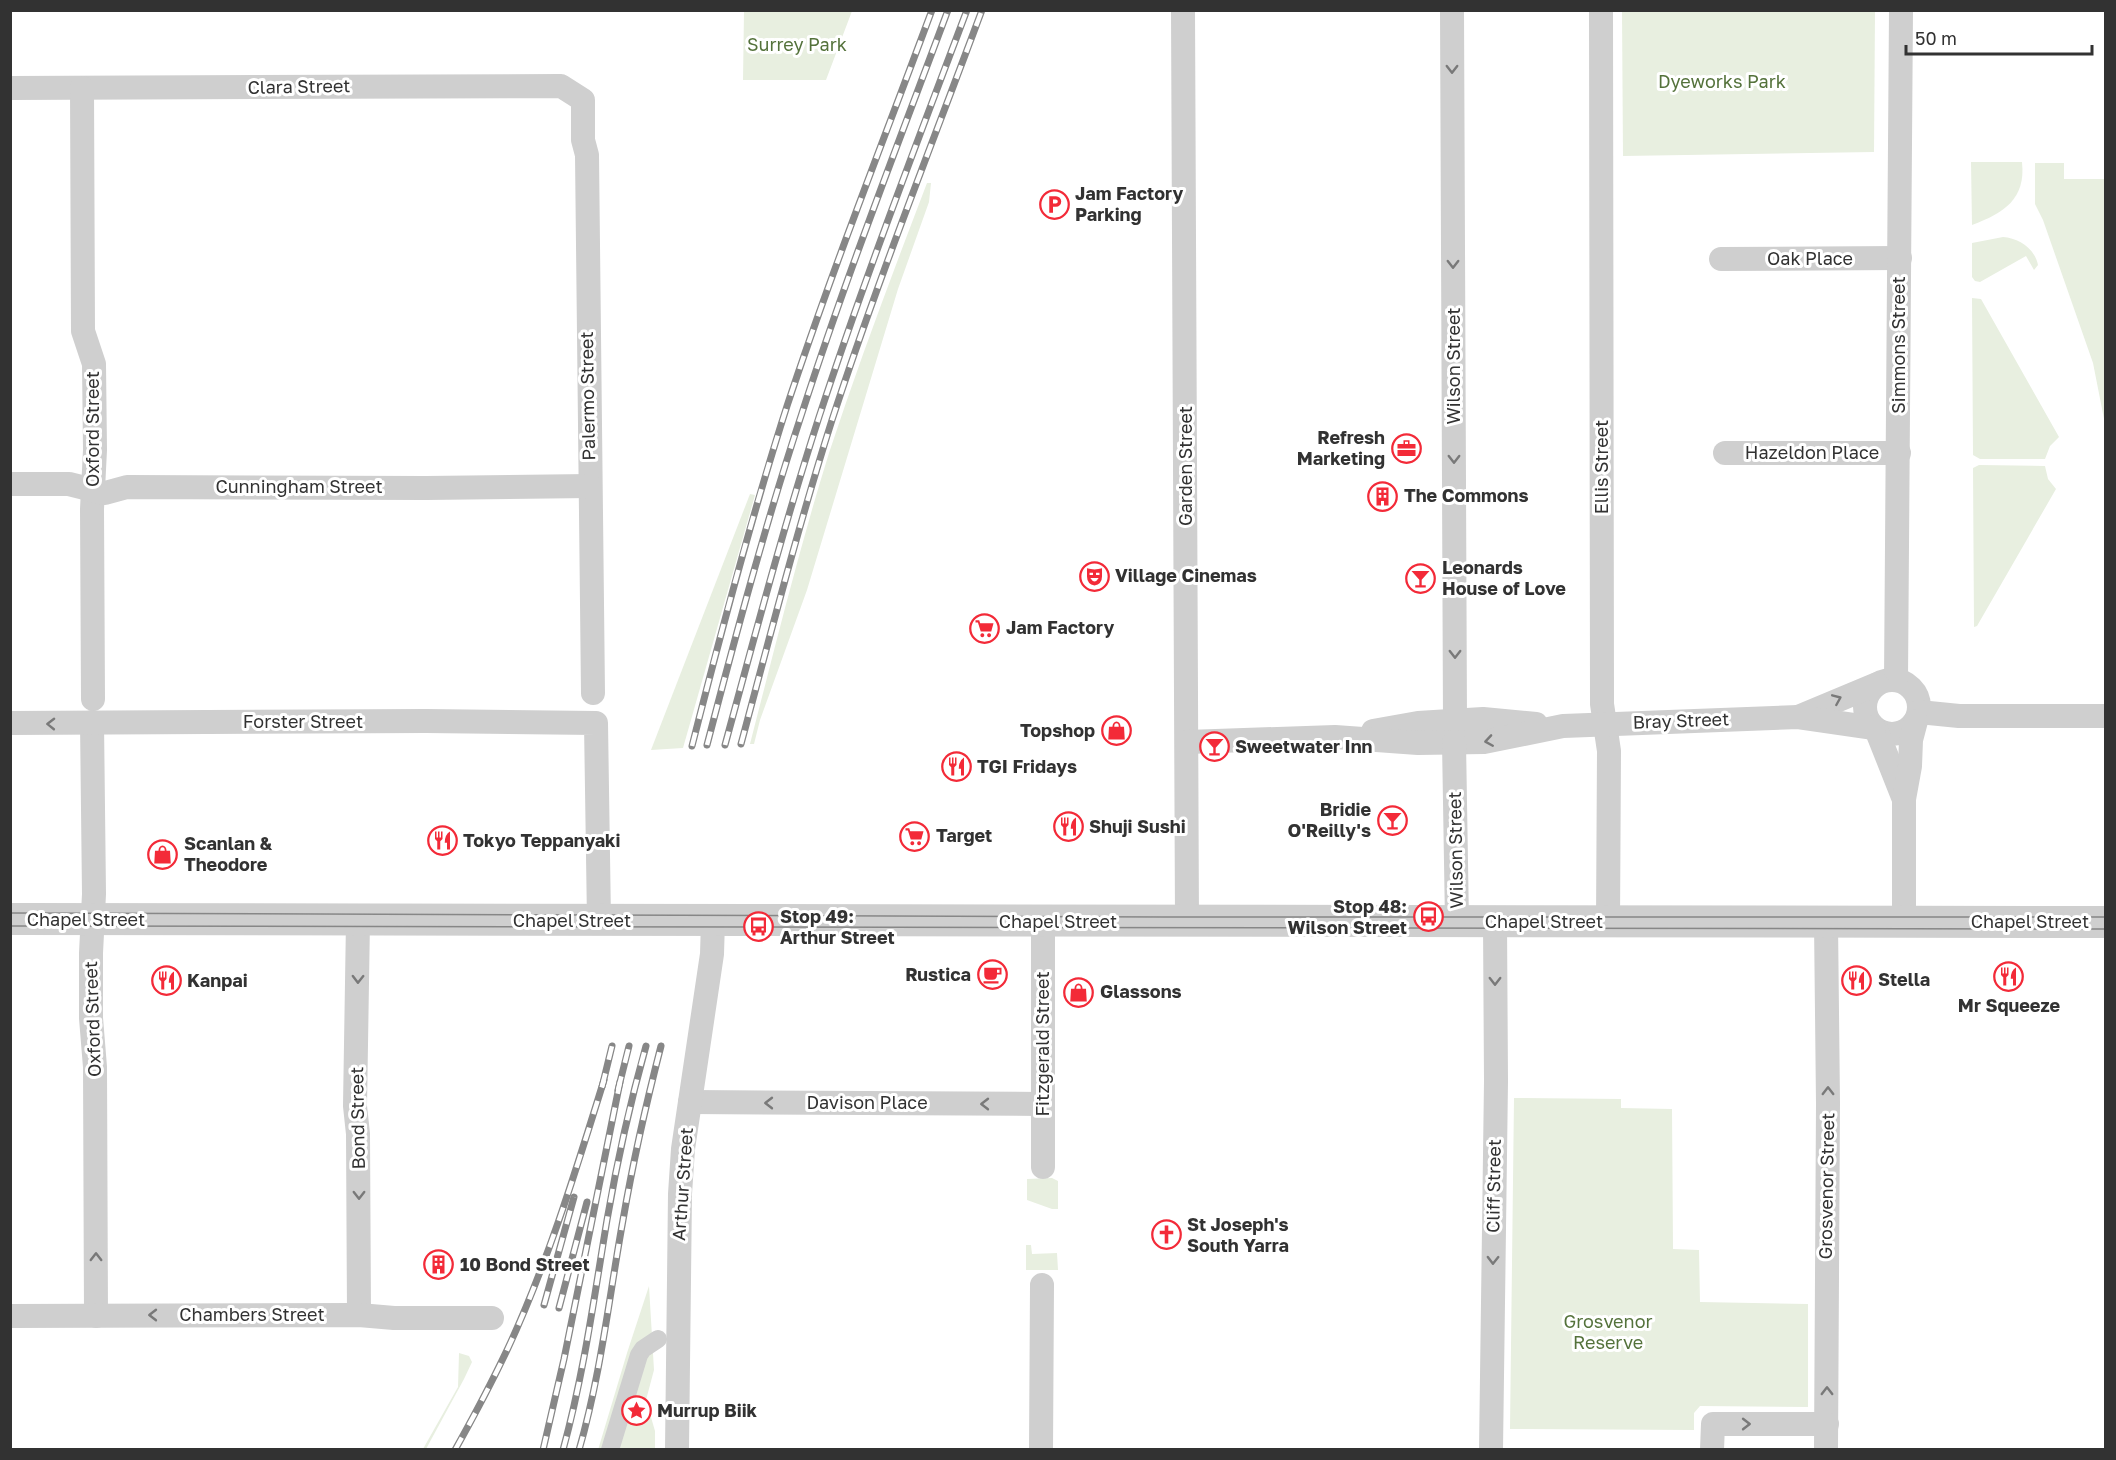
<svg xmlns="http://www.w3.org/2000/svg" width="2116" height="1460" font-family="'Golos Text',sans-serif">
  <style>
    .green { fill: #e8efe0 }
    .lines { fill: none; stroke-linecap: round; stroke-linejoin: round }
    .pedestrian { stroke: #cfcfcf; stroke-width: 18 }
    .minor { stroke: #cfcfcf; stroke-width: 24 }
    .tertiary { stroke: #cfcfcf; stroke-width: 32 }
    .tram { stroke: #878787; stroke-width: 1.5 }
    .rail-casing { stroke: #878787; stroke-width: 7 }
    .rail { stroke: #fff; stroke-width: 4.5; stroke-dasharray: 14; stroke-linecap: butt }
    .oneway { stroke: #797979 }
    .labels { text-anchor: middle; stroke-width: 6; stroke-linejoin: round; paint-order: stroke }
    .park-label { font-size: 18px; fill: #54723b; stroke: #fff }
    .street-label { font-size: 18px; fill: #323232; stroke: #fff }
    .poi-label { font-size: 18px; font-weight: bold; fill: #323232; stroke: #fff; text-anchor: start }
  </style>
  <rect width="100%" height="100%" fill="#fff"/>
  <g class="green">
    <polygon points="744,11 744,10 852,11 826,80 743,80"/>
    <polygon points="1622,11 1875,11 1874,152 1623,156"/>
    <path d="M 1971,162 L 2022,162 C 2026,199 2004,213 1972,225 Z"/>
    <polygon points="2035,163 2064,163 2064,179 2105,179 2105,424 2093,363 2043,220 2035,204"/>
    <path d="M 927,183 L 931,183 L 929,202 L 898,289 L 807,590 L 760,720 L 754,744 L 750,744 C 775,647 799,549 829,453 C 859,362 893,272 927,183 Z"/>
    <path d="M 2003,237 C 2019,238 2035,249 2038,265 L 2034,270 L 2026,256 L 1980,282 L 1975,281 L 1972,277 L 1972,243 Z"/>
    <polygon points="1972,298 1981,299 2059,437 2050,446 2045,459 1980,459 1973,455"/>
    <polygon points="1979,465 2045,466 2048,479 2056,489 1977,626 1974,627 1973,468"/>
    <polygon points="750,494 755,495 683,748 651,750"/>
    <polygon points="1514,1098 1621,1099 1621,1108 1672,1109 1673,1249 1699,1250 1700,1302 1808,1304 1808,1407 1700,1406 1694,1413 1694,1430 1510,1429"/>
    <polygon points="1052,1178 1058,1181 1058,1209 1052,1209 1027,1200 1027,1179"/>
    <polygon points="1026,1245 1031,1245 1032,1254 1057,1253 1058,1270 1026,1270"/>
    <polygon points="649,1286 654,1370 646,1400 655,1431 655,1449 598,1450 627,1353"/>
    <polygon points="459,1353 469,1356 472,1362 464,1379 426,1449 423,1449 458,1387"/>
  </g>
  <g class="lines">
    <polyline class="pedestrian" points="610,1450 639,1355 643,1349 658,1339"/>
    <g class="minor">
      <polyline points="1183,10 1187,922"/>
      <polyline points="1452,10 1455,721"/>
      <polyline points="1601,10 1602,704 1609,751 1608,922"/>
      <polyline points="10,88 561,86 583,100 583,140 587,155 593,693"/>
      <polyline points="82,88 83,331 94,364 95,450 92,509 93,699"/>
      <polyline points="1721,259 1900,258"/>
      <polyline points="1725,453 1899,453"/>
      <polyline points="10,484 69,484 105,493 127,487 426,488 590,486"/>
      <circle cx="1892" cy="707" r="27"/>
      <polyline points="1896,680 1901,10"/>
      <polyline points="1919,712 1959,716 2106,716"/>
      <polyline points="1798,717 1877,684"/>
      <polyline points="92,722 94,894 91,953 91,1018 95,1067 96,1316"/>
      <polyline points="10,723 426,721 596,723 599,921"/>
      <polyline points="1876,729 1903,797"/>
      <polyline points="1373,731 1418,723 1483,719 1536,724"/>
      <polyline points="1187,742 1335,737 1418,743 1484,742 1563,726 1798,717 1874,728"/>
      <polyline points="1454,742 1457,922"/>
      <polyline points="358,921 355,1106 358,1134 359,1315"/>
      <polyline points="1826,922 1828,1103 1826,1450"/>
      <polyline points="1904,922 1904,799 1910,766 1911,740 1916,721"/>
      <polyline points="690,1102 1043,1104"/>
      <polyline points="1043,1167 1043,921"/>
      <polyline points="10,1316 359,1315 394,1318 492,1318"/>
      <polyline points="677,1450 680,1194 683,1149 712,954 713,921"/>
      <polyline points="1041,1450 1042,1285"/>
      <polyline points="1491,1450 1496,1081 1495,922"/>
      <polyline points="1712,1450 1713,1424 1827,1424"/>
    </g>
    <polyline class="tertiary" points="10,919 2106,922"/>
    <g class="tram">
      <polyline points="10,913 1164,917 2106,917"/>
      <polyline points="10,926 2106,929"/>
    </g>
    <defs>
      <g id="rail">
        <path d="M 741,744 C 770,636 798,527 832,420 C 877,282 931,147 982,10"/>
        <path d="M 707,745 C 736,634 766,522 802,413 C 846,277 898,144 948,10"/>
        <path d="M 725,745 C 755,635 784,525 819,417 C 864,280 916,145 967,10"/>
        <path d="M 692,746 C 721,632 751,518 787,406 C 831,273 883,142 932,10"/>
        <polyline points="602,1087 612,1046"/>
        <polyline points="618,1090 629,1046"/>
        <polyline points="544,1305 574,1197"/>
        <polyline points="559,1308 587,1202"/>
        <path d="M 455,1450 C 474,1416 492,1382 508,1348 C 548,1262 576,1170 604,1080"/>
        <polyline points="543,1450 564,1359 620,1082"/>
        <path d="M 563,1450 C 584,1373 594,1298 607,1220 C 617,1162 630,1103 646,1046"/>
        <path d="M 579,1450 C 601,1374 609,1297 623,1220 C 633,1162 646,1104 661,1046"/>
      </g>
    </defs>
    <use href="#rail" class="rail-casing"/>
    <use href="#rail" class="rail"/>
  </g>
  <defs><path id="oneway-chevron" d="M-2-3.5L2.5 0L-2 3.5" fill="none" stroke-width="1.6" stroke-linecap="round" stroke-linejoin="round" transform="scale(1.5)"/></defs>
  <g class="oneway">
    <use href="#oneway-chevron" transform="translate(1452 69) rotate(90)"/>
    <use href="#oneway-chevron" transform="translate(1453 264) rotate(90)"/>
    <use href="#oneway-chevron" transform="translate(1454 459) rotate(90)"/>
    <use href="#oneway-chevron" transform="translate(1455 654) rotate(90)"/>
    <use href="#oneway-chevron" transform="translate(1837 699) rotate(-23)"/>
    <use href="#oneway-chevron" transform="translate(51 724) rotate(-179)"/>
    <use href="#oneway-chevron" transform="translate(1489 741) rotate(171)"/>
    <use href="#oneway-chevron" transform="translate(358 979) rotate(91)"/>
    <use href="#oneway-chevron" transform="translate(1495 981) rotate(90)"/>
    <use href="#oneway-chevron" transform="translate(1828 1091) rotate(-90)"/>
    <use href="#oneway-chevron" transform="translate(769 1103) rotate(-180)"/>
    <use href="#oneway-chevron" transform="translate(985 1104) rotate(-180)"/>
    <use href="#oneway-chevron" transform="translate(359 1195) rotate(90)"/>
    <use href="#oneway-chevron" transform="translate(96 1257) rotate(-90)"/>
    <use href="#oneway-chevron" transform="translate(1493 1260) rotate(91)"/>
    <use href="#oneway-chevron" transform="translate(153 1315) rotate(180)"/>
    <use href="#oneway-chevron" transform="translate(1827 1391) rotate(-90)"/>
    <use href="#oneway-chevron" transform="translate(1746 1424)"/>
  </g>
  <defs>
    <symbol id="parking-ring" viewBox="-11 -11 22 22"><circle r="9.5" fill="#fff" stroke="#f32a38" stroke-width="1.5"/><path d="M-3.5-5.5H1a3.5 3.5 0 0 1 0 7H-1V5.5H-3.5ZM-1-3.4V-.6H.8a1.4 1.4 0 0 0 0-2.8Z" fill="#f32a38"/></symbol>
    <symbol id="office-ring" viewBox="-11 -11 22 22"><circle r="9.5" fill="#fff" stroke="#f32a38" stroke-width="1.5"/><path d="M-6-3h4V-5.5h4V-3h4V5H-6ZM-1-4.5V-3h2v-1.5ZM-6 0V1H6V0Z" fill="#f32a38"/></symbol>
    <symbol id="building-ring" viewBox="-11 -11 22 22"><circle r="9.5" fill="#fff" stroke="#f32a38" stroke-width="1.5"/><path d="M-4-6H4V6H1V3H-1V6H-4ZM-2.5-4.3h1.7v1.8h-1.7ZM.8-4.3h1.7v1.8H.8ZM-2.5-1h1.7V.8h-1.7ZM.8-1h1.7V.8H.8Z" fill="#f32a38"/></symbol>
    <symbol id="theatre-ring" viewBox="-11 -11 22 22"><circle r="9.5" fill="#fff" stroke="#f32a38" stroke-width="1.5"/><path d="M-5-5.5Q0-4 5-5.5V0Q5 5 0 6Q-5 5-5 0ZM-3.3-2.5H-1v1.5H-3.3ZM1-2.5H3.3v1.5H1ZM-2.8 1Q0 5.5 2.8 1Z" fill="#f32a38"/></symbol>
    <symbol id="bar-ring" viewBox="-11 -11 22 22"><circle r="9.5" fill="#fff" stroke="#f32a38" stroke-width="1.5"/><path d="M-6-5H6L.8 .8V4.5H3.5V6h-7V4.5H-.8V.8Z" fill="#f32a38"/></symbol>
    <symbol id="supermarket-ring" viewBox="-11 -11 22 22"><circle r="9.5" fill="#fff" stroke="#f32a38" stroke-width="1.5"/><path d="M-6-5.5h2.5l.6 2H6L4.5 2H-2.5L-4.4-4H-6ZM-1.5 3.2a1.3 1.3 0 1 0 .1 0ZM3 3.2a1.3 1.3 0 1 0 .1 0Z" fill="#f32a38"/></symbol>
    <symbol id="shop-ring" viewBox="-11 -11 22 22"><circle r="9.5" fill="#fff" stroke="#f32a38" stroke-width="1.5"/><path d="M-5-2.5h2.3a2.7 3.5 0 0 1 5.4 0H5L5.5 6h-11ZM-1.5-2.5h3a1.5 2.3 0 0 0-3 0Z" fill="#f32a38"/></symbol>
    <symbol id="restaurant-ring" viewBox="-11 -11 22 22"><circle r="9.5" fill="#fff" stroke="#f32a38" stroke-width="1.5"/><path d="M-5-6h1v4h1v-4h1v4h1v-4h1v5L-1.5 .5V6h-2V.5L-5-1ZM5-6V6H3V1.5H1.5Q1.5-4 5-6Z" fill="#f32a38"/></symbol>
    <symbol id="bus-ring" viewBox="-11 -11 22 22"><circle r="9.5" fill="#fff" stroke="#f32a38" stroke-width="1.5"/><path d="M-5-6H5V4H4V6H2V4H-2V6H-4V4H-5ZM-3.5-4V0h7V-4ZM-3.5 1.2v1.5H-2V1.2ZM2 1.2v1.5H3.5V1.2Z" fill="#f32a38"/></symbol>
    <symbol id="cafe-ring" viewBox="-11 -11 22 22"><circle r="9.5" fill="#fff" stroke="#f32a38" stroke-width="1.5"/><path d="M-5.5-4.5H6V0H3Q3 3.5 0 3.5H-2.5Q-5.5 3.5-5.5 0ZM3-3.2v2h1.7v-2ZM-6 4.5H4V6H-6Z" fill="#f32a38"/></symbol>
    <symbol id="church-ring" viewBox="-11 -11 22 22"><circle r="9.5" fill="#fff" stroke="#f32a38" stroke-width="1.5"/><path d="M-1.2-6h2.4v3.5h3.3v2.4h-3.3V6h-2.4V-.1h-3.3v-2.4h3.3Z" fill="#f32a38"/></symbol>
    <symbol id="sight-ring" viewBox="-11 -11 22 22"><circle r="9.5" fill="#fff" stroke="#f32a38" stroke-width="1.5"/><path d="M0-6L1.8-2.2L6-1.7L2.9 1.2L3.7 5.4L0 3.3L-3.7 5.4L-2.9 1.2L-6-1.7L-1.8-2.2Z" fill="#f32a38"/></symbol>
  </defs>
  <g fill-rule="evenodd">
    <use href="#parking-ring" x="1038" y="188" width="33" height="33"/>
    <use href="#office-ring" x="1390" y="432" width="33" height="33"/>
    <use href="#building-ring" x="1366" y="480" width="33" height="33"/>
    <use href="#theatre-ring" x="1078" y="560" width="33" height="33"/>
    <use href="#bar-ring" x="1404" y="562" width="33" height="33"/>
    <use href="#supermarket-ring" x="968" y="612" width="33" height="33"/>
    <use href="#shop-ring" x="1100" y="714" width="33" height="33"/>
    <use href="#bar-ring" x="1198" y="730" width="33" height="33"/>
    <use href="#restaurant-ring" x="940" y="750" width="33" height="33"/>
    <use href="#bar-ring" x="1376" y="804" width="33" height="33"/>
    <use href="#restaurant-ring" x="1052" y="810" width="33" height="33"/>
    <use href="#supermarket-ring" x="898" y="820" width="33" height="33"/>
    <use href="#restaurant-ring" x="426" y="824" width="33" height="33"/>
    <use href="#shop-ring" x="146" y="838" width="33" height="33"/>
    <use href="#bus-ring" x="1412" y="900" width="33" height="33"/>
    <use href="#bus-ring" x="742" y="910" width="33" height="33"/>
    <use href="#cafe-ring" x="976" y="958" width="33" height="33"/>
    <use href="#restaurant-ring" x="1992" y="960" width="33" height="33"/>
    <use href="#restaurant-ring" x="1840" y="964" width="33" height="33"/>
    <use href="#restaurant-ring" x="150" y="964" width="33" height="33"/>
    <use href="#shop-ring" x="1062" y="976" width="33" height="33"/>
    <use href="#church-ring" x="1150" y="1218" width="33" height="33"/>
    <use href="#building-ring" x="422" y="1248" width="33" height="33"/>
    <use href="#sight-ring" x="620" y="1394" width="33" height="33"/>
  </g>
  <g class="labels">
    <g class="park-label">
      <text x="797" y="51">Surrey Park</text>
      <text x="1722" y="88">Dyeworks Park</text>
      <text x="1608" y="1328">Grosvenor<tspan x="1608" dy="21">Reserve</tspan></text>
    </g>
    <g class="street-label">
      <text transform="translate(299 87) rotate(-1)" y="6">Clara Street</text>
      <text x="1810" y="265">Oak Place</text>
      <text transform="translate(1899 345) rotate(-90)" y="6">Simmons Street</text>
      <text transform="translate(1454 366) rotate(-90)" y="6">Wilson Street</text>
      <text transform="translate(588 396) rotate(-91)" y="6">Palermo Street</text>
      <text transform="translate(93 429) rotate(-90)" y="6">Oxford Street</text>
      <text x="1812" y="459">Hazeldon Place</text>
      <text transform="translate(1186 466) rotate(-90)" y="6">Garden Street</text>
      <text transform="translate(1602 467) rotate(-90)" y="6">Ellis Street</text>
      <text x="299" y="493">Cunningham Street</text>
      <text transform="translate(1681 721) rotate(-2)" y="6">Bray Street</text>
      <text x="303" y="728">Forster Street</text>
      <text transform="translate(1456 850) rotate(-91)" y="6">Wilson Street</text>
      <text x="86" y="926">Chapel Street</text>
      <text x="572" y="927">Chapel Street</text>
      <text x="1058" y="928">Chapel Street</text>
      <text x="1544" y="928">Chapel Street</text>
      <text x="2030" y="928">Chapel Street</text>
      <text transform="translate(93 1019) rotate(-92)" y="6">Oxford Street</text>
      <text transform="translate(1043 1044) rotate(-90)" y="6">Fitzgerald Street</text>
      <text x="867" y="1109">Davison Place</text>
      <text transform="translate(358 1118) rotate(-91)" y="6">Bond Street</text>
      <text transform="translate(683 1184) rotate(-86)" y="6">Arthur Street</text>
      <text transform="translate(1494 1186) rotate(-89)" y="6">Cliff Street</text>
      <text transform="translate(1827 1186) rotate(-89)" y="6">Grosvenor Street</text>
      <text x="252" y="1321">Chambers Street</text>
    </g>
    <g class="poi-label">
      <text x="1075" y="200">Jam Factory<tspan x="1075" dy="21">Parking</tspan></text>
      <text x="1385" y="444" text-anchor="end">Refresh<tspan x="1385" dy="21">Marketing</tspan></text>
      <text x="1404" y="502">The Commons</text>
      <text x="1442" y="574">Leonards<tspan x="1442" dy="21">House of Love</tspan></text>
      <text x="1115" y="582">Village Cinemas</text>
      <text x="1006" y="634">Jam Factory</text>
      <text x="1095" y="737" text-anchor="end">Topshop</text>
      <text x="1235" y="753">Sweetwater Inn</text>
      <text x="977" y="773">TGI Fridays</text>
      <text x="1371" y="816" text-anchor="end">Bridie<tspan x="1371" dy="21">O'Reilly's</tspan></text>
      <text x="1089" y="833">Shuji Sushi</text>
      <text x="936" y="842">Target</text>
      <text x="463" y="847">Tokyo Teppanyaki</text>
      <text x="184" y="850">Scanlan &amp;<tspan x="184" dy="21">Theodore</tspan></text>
      <text x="1407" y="913" text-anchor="end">Stop 48:<tspan x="1407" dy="21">Wilson Street</tspan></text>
      <text x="780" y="923">Stop 49:<tspan x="780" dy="21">Arthur Street</tspan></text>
      <text x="971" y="981" text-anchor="end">Rustica</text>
      <text x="1878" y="986">Stella</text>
      <text x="187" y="987">Kanpai</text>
      <text x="1100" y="998">Glassons</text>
      <text x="2009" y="1012" text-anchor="middle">Mr Squeeze</text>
      <text x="1187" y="1231">St Joseph's<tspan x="1187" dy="21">South Yarra</tspan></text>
      <text x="460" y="1271">10 Bond Street</text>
      <text x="657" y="1417">Murrup Biik</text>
    </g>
  </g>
  <rect width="2116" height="1460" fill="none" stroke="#323232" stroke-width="24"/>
  <path d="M1906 45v9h186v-9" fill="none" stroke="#323232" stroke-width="3"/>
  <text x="1915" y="45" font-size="18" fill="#323232" stroke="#ffffff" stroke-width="4.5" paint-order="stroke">50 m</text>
</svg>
